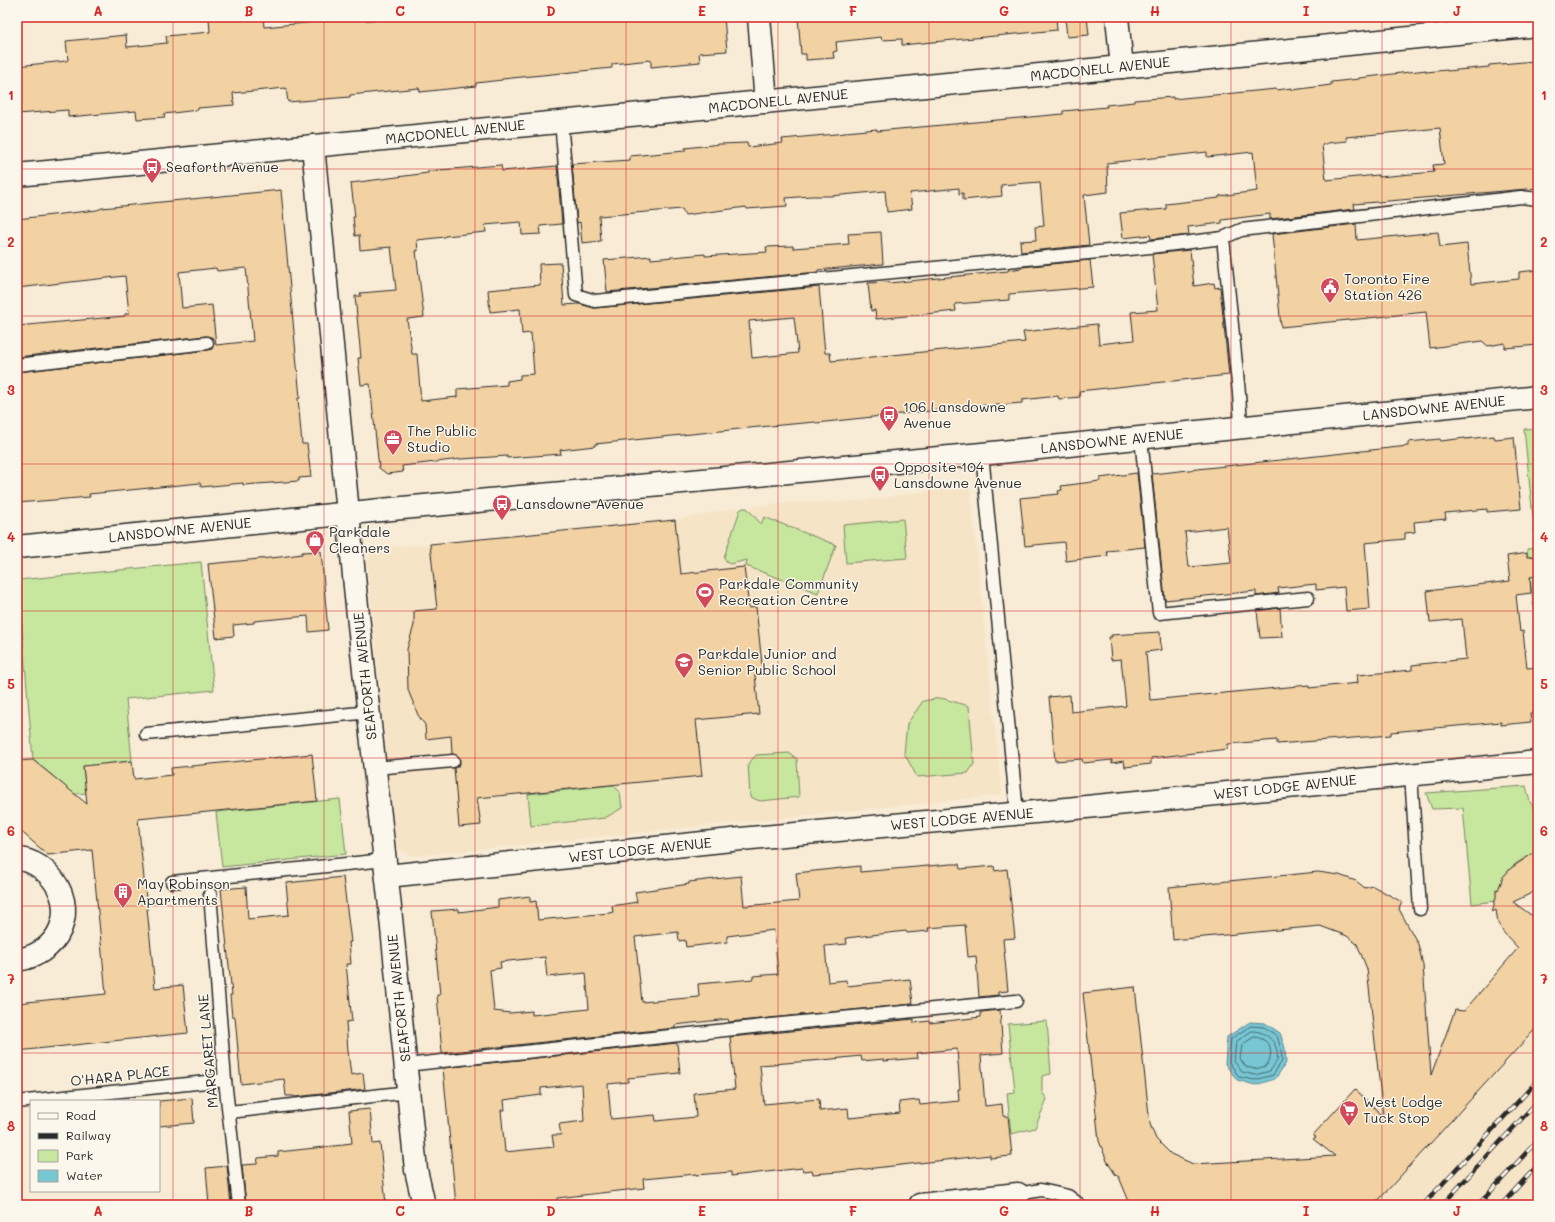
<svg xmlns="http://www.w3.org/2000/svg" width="1555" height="1222" font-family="Mali,sans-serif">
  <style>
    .built { fill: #f6e4c7 }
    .green { fill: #c7e69e; stroke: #798864 }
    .water { fill: #77c6d4; stroke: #598890 }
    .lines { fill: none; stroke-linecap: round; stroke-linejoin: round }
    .shore { stroke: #49696f; stroke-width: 1 }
    .building { fill: #f2d1a3; stroke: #2b2b2b; fill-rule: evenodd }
    .lane-casing { stroke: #2b2b2b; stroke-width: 15 }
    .street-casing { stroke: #2b2b2b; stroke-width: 25 }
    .secondary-casing { stroke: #2b2b2b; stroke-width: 25 }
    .lane { stroke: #fbf7ec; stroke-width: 12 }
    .street { stroke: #fbf7ec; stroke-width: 22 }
    .secondary { stroke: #fbf7ec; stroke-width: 22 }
    .rail-casing { stroke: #2b2b2b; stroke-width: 4.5 }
    .rail { stroke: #fbf7ec; stroke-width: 3; stroke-dasharray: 9; stroke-linecap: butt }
    .grid { fill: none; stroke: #d62828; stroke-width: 1; stroke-opacity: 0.55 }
    .labels { text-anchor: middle; stroke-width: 3; stroke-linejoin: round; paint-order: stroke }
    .street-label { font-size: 14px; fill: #2b2b2b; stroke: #fbf7ec }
    .poi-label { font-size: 14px; fill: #2b2b2b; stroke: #fbf7ec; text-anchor: start }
    .neatline { fill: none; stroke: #d62828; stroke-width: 1.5 }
    .grid-label { font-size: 13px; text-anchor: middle; font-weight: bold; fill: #d62828 }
  </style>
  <rect width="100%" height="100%" fill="#f8ecd6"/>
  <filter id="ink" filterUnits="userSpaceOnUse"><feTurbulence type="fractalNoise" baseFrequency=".025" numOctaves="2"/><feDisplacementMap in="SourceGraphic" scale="8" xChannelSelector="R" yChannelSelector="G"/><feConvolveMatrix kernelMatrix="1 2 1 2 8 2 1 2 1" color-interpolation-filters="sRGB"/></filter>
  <g filter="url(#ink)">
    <g class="built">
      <polygon points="970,487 1002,795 415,856 408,855 398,849 396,843 367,563 370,554 373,550 377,548 430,544 675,520 731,509 794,502 863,501 920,492"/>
      <polygon points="1538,1026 1538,1205 1374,1205 1506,1063"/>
    </g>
    <g class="green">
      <polygon points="1538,428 1538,637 1537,636 1527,553 1527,549 1536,548 1524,429"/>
      <polygon points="743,508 747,508 761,524 764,517 836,545 818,593 746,566 747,560 730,564 726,562 724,557 740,510"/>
      <polygon points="903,519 907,558 846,563 843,525"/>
      <polygon points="201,562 214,690 126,699 132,761 83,767 86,793 56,796 54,777 33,760 18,580"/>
      <polygon points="941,698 969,706 974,764 968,773 917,777 904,753 907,724 923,701"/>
      <polygon points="789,753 797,759 799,797 760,801 750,797 748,764 756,755"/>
      <polygon points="613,785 620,792 622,808 605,818 531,826 528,794"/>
      <path d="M 1526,786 L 1530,802 L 1538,815 L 1538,854 C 1525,856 1511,865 1504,877 C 1500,883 1498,894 1496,901 L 1472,904 L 1463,808 L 1432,809 L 1426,793 Z"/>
      <polygon points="340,799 346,854 222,867 216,812"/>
      <polygon points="1047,1021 1051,1074 1042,1076 1042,1092 1047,1099 1035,1128 1011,1134 1007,1093 1015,1092 1008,1024"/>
    </g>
    <polygon class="water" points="1250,1022 1265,1023 1280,1033 1285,1048 1286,1063 1275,1079 1255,1085 1237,1080 1225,1064 1227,1037"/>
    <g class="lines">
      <g class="shore">
        <polygon points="1251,1026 1264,1027 1277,1036 1281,1049 1282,1061 1273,1075 1255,1080 1239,1077 1229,1062 1231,1039"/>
        <path d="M 1252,1031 C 1267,1031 1280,1044 1277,1060 C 1276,1063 1272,1068 1270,1071 L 1255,1075 L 1242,1072 L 1234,1061 L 1236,1042 Z"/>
        <path d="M 1254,1037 C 1271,1038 1275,1054 1266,1066 L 1255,1069 L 1246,1067 L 1240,1059 L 1242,1045 Z"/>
      </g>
    </g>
    <g class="building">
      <polygon points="232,17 263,17 264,27 325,21 325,17 366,17 366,20 369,20 405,17 724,17 727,51 699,53 700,62 651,67 651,60 612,64 612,68 502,79 502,80 476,83 476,86 420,92 419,88 350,95 350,97 288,102 286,88 233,93 234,105 198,108 198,110 164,114 165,117 137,119 136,111 68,117 68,110 17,114 17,66 66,61 68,60 66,41 126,35 127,47 167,43 166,36 210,32 209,19"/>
      <polygon points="798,17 1056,17 1057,30 902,45 902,39 882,40 881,37 836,42 837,51 833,52 834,58 806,60 806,54 801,54"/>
      <polygon points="1065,17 1087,17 1089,35 1067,37"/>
      <path d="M 1535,61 L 1536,70 L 1538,70 L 1538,188 L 1354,204 L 1355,209 L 1270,219 L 1270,214 L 1222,220 L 1222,223 L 1188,227 L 1189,235 L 1151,239 L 1150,235 L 1123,238 L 1120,213 L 1166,209 L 1166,204 L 1219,198 L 1219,196 L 1257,191 L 1253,152 L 1207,157 L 1207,152 L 1107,163 L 1108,192 L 1084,195 L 1089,245 L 1021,252 L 1020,241 L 1036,240 L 1035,227 L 1044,226 L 1040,182 L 1001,185 L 1002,196 L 963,200 L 963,193 L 959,194 L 959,188 L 910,193 L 912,209 L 887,212 L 885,191 L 831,196 L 811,196 L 786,198 L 787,206 L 747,209 L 746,207 L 685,215 L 682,209 L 599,216 L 601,241 L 582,243 L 580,222 L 577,223 L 572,164 L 630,160 L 630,156 L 685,151 L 685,148 L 720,144 L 747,143 L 748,147 L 783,143 L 782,139 L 846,133 L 846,132 L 877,129 L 877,131 L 1063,114 L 1063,111 L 1107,107 L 1106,105 L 1134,102 L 1134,100 L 1173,97 L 1173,99 L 1276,89 L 1277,90 L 1292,88 L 1292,90 L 1331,85 L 1331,82 L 1359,79 L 1359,78 L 1376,76 L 1426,70 L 1426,72 L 1447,70 L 1447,71 L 1489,67 L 1489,65 ZM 1440,128 L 1444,164 L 1433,165 L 1434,172 L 1379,177 L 1378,175 L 1326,180 L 1322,145 L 1327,144 L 1327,143 L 1347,141 L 1346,137 Z"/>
      <path d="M 501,165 L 502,171 L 557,166 L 562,224 L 540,226 L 541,234 L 522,235 L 521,222 L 485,225 L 486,232 L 445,236 L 445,237 L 417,240 L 418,251 L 416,251 L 424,317 L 407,319 L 412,354 L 417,354 L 421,401 L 457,397 L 457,389 L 507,385 L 507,381 L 520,379 L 520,375 L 534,374 L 531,333 L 522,334 L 520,309 L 490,312 L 488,290 L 540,285 L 539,264 L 561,263 L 564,305 L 579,304 L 595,308 L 819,287 L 825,353 L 830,353 L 831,361 L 1025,342 L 1023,332 L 1097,324 L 1099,344 L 1134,340 L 1131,312 L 1158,310 L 1152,254 L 1190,250 L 1194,286 L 1214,283 L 1215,288 L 1220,287 L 1229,375 L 1079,391 L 1080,397 L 1059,399 L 1058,396 L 1022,400 L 1022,403 L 986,406 L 986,405 L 816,423 L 815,422 L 759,427 L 595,444 L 595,446 L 560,450 L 561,454 L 507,458 L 507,456 L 461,459 L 402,466 L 403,472 L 387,474 L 379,468 L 370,384 L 361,385 L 358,358 L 361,358 L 355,296 L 361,296 L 360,293 L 396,290 L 391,247 L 360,250 L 359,235 L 355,236 L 353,217 L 355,217 L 351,183 L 428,173 L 428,171 ZM 794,317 L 798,353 L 752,358 L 749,321 Z"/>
      <path d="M 281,190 L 300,398 L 298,398 L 302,444 L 307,444 L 311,477 L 299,478 L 299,481 L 243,485 L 243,483 L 201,487 L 200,483 L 89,494 L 90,497 L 17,503 L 17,372 L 208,350 L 212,349 L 214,343 L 213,338 L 206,336 L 17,357 L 17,326 L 125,316 L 125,314 L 129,313 L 125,276 L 17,288 L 17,219 L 97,210 L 102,208 ZM 216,268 L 217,271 L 246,268 L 253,341 L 216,345 L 212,305 L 182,308 L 179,272 Z"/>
      <polygon points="1356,224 1357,240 1438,232 1440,247 1467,244 1471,284 1519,279 1519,272 1538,270 1538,345 1505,348 1505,343 1488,346 1482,341 1430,348 1426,312 1281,327 1272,234"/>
      <polygon points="881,232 883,264 818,270 818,272 607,292 604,260 651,256 651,259 705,254 705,256 767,252 766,247 793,246 793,248 849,244 848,234"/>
      <polygon points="1090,260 1093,287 1009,294 1009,300 955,304 956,311 876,319 875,310 871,311 868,283 889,282 889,283 1008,271 1008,270 1022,268 1022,267"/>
      <path d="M 1494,436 L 1495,439 L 1514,437 L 1521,509 L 1487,512 L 1487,509 L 1445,513 L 1446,519 L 1414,522 L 1415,532 L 1405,533 L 1405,539 L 1365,543 L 1370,609 L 1346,611 L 1344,587 L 1316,590 L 1316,584 L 1278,588 L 1279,593 L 1256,596 L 1256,591 L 1165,600 L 1152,474 L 1408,446 L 1408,442 L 1440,439 L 1441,441 L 1465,438 L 1465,439 ZM 1227,527 L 1231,563 L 1189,567 L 1185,532 Z"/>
      <polygon points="1137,473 1145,547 1107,551 1108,556 1066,561 1064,542 1025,546 1020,498 1059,494 1058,491 1062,490 1061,486 1100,481 1100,478"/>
      <polygon points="675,520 681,574 744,567 749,608 756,607 763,674 755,675 759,714 696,720 702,776 477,798 481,825 459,827 454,768 460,764 459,757 452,754 451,736 426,739 425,725 418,715 408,690 407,649 414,625 414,611 437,609 430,544"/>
      <polygon points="321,551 328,630 309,632 308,616 254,621 254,623 233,625 234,636 216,638 208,564 280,557 302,554 302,552"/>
      <polygon points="1527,553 1527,557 1538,556 1538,576 1530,577 1531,593 1516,595 1520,632 1523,631 1527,668 1538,667 1538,713 1530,714 1531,722 1501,725 1501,722 1391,732 1391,735 1277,744 1277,740 1228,744 1228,749 1151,758 1151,764 1125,767 1124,761 1112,763 1112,760 1083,763 1082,759 1055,761 1049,697 1070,695 1071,712 1126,706 1121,659 1111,660 1109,637 1112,637 1111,635 1160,632 1161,650 1146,652 1150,700 1309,685 1309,688 1358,683 1357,675 1412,670 1412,665 1466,659 1462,619 1430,622 1427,591 1510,581 1507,556"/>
      <polygon points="1280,608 1282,637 1260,638 1257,611"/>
      <polygon points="312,754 317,801 138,819 155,988 183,985 188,1033 17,1051 17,1003 106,994 92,850 48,855 17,828 17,761 33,760 87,804 83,766 132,761 134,779 172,775 171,768"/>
      <polygon points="1538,850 1538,890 1513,902 1538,920 1538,1026 1374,1205 1134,1205 1128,1199 1119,1177 1115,1174 1107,1161 1099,1141 1083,993 1135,987 1150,1124 1156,1139 1171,1154 1193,1164 1335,1156 1313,1139 1316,1137 1313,1135 1355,1089 1383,1116 1367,969 1357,944 1347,936 1320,926 1173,940 1169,887 1318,872 1339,875 1356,881 1365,888 1373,886 1402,902 1399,909 1418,944 1423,965 1431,1075 1455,1010 1464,1011 1518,948 1503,932 1498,923 1496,910 1492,912 1496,897 1496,889 1498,890 1503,877 1511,868"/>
      <path d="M 951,864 L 959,864 L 960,869 L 994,866 L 995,871 L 1007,869 L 1015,938 L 1003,939 L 1008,991 L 998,992 L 998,995 L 979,997 L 976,956 L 968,957 L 965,925 L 928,928 L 929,931 L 907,933 L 906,931 L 846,938 L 847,944 L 825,946 L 828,982 L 846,980 L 847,986 L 910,979 L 913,1004 L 729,1022 L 728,1019 L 675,1025 L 675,1028 L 442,1053 L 437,995 L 440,995 L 432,911 L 459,909 L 459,912 L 498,907 L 498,900 L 530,896 L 530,902 L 536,901 L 538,920 L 609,913 L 613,912 L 612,906 L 637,902 L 635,892 L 689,884 L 689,882 L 741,876 L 744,906 L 799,901 L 796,873 L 860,866 L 860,872 ZM 774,930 L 778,974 L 753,976 L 753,979 L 698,984 L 699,997 L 642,1002 L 635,937 L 678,932 L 679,941 L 685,940 L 686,947 L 727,942 L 727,936 ZM 545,957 L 547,977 L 586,973 L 589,1009 L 532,1015 L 532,1011 L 510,1013 L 494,1011 L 490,970 L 501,968 L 500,962 Z"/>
      <polygon points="343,877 351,942 349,942 351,964 346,964 352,1021 346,1022 348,1051 351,1075 363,1073 365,1089 295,1097 294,1096 286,1096 284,1079 241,1084 235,1017 232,1017 230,995 232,995 221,889 246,887 248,919 289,915 286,883"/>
      <path d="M 1000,1010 L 1003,1053 L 981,1055 L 985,1106 L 1002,1104 L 1003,1116 L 1008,1116 L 1012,1156 L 990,1158 L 990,1155 L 839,1172 L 813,1174 L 812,1170 L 803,1171 L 802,1168 L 731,1176 L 731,1172 L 696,1175 L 696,1174 L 643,1179 L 644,1188 L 557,1198 L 557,1201 L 530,1203 L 530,1205 L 456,1205 L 443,1068 L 677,1043 L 680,1073 L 628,1078 L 628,1082 L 608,1084 L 611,1119 L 655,1115 L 656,1121 L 696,1117 L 694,1093 L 735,1089 L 730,1037 L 914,1019 L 914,1023 L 929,1021 L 930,1023 L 981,1017 L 981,1012 ZM 957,1049 L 960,1089 L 958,1089 L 959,1101 L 920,1105 L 919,1100 L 899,1102 L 900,1113 L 849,1118 L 848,1108 L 820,1111 L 819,1099 L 764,1104 L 760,1065 L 823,1060 L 861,1056 L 862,1061 L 884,1059 L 884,1061 L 918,1058 L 917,1053 ZM 582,1084 L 584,1121 L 559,1124 L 561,1135 L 552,1135 L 554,1147 L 505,1152 L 501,1110 L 505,1110 L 504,1100 L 541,1095 L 541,1088 Z"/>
      <polygon points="192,1098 194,1123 159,1126 159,1101"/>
      <polygon points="370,1109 373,1144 380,1143 386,1205 246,1205 242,1165 257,1164 258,1158 278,1156 278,1152 343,1145 343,1144 352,1143 349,1111"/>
      <polygon points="227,1166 231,1205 209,1205 206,1168"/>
    </g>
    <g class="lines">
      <defs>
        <g id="lane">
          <polyline points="561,121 576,295 595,301 1150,247 1223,238 1241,230 1521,197 1538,199"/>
          <polyline points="1223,238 1239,393 1241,427"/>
          <polyline points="17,365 207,343"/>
          <polyline points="1141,438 1159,613 1308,598"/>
          <polyline points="982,454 1017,813"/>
          <polyline points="146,734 370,712"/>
          <polyline points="375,768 453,761"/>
          <polyline points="1411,775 1420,909"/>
          <polyline points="172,882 385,860"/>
          <polyline points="210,894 225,1080 239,1205"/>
          <polyline points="406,1065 771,1025 1016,1001"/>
          <polyline points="17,1102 225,1080"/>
          <polyline points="229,1112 409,1092"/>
          <polyline points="1018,1194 1041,1190 1068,1196 1080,1205"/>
        </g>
        <g id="street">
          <polyline points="759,17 766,102"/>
          <polyline points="1117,17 1122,67"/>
          <polyline points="313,146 356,597 389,898 416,1170 424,1205"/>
          <polyline points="17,175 1141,65 1538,25"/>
          <path d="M 17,859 C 25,859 34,863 40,867 C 81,897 67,953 17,960"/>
          <polyline points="387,876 751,838 1046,811 1538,762"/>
          <polyline points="920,1205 1018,1194"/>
        </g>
        <polyline id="secondary" points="17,547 381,510 982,454 1538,397"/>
      </defs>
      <use href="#lane" class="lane-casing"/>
      <use href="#street" class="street-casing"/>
      <use href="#secondary" class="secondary-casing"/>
      <use href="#lane" class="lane"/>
      <use href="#street" class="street"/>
      <use href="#secondary" class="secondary"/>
      <defs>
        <g id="rail">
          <polyline points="1423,1205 1538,1080"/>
          <polyline points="1442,1205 1538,1101"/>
          <polyline points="1478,1205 1538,1140"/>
          <polyline points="1501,1205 1538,1165"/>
        </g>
      </defs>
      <use href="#rail" class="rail-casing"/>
      <use href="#rail" class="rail"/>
    </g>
  </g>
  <path class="grid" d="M 173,17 L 173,1205M 324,17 L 324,1205M 475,17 L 475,1205M 626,17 L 626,1205M 778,17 L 778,1205M 929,17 L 929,1205M 1080,17 L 1080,1205M 1231,17 L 1231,1205M 1382,17 L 1382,1205M 17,169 L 1538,169M 17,316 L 1538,316M 17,464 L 1538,464M 17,611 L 1538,611M 17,758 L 1538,758M 17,906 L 1538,906M 17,1053 L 1538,1053"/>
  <defs>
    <symbol id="bus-pin" viewBox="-11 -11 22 30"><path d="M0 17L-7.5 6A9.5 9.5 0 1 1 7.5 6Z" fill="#d1495b" stroke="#fbf7ec"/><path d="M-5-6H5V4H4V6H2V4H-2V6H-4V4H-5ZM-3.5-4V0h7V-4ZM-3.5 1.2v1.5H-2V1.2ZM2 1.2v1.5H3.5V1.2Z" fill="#fff"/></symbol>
    <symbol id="civic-pin" viewBox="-11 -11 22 30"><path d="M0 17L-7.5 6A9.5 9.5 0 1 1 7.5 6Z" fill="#d1495b" stroke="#fbf7ec"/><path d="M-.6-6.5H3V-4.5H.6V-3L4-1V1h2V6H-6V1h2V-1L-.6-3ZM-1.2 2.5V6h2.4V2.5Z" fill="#fff"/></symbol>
    <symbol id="office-pin" viewBox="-11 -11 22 30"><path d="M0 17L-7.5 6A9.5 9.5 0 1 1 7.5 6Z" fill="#d1495b" stroke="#fbf7ec"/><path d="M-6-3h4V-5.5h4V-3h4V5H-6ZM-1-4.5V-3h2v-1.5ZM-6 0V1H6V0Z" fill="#fff"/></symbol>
    <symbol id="shop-pin" viewBox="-11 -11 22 30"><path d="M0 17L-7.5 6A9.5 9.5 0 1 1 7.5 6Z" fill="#d1495b" stroke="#fbf7ec"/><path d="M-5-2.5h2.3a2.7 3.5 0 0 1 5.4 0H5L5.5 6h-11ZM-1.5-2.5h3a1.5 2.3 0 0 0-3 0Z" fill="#fff"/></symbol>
    <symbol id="stadium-pin" viewBox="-11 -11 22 30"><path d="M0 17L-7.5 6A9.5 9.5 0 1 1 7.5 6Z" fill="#d1495b" stroke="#fbf7ec"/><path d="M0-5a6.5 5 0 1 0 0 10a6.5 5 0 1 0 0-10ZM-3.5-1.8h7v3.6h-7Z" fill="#fff"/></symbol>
    <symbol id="school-pin" viewBox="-11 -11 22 30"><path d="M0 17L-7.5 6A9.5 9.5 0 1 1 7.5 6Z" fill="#d1495b" stroke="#fbf7ec"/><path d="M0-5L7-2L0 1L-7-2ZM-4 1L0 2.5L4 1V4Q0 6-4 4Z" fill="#fff"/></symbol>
    <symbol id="building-pin" viewBox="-11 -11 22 30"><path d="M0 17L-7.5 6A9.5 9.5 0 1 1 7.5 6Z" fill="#d1495b" stroke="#fbf7ec"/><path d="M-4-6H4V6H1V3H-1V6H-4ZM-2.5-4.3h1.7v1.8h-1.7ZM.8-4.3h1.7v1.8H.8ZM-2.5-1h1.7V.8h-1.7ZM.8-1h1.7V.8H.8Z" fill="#fff"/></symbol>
    <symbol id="supermarket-pin" viewBox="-11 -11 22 30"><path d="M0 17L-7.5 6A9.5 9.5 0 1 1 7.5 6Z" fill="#d1495b" stroke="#fbf7ec"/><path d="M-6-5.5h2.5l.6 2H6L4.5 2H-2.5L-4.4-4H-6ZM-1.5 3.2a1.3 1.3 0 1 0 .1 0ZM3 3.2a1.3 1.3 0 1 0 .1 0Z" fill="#fff"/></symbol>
  </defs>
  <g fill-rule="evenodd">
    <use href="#bus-pin" x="141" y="156" width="22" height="30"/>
    <use href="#civic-pin" x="1319" y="276" width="22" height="30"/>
    <use href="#bus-pin" x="878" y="404" width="22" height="30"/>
    <use href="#office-pin" x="382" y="428" width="22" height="30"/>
    <use href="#bus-pin" x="869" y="464" width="22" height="30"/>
    <use href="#bus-pin" x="491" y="493" width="22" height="30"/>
    <use href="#shop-pin" x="304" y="529" width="22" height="30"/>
    <use href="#stadium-pin" x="694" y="581" width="22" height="30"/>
    <use href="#school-pin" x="673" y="651" width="22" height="30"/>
    <use href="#building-pin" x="112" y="881" width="22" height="30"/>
    <use href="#supermarket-pin" x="1338" y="1099" width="22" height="30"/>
  </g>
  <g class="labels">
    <g class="street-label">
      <text transform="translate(1100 69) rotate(-6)" y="5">MACDONELL AVENUE</text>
      <text transform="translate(778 101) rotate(-6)" y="5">MACDONELL AVENUE</text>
      <text transform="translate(455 132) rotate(-6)" y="5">MACDONELL AVENUE</text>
      <text transform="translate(1434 408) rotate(-6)" y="5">LANSDOWNE AVENUE</text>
      <text transform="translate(1112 441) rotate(-6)" y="5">LANSDOWNE AVENUE</text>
      <text transform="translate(180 530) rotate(-6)" y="5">LANSDOWNE AVENUE</text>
      <text transform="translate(365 676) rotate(-96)" y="5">SEAFORTH AVENUE</text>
      <text transform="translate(1285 787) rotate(-6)" y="5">WEST LODGE AVENUE</text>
      <text transform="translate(962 819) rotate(-5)" y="5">WEST LODGE AVENUE</text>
      <text transform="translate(640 850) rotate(-6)" y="5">WEST LODGE AVENUE</text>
      <text transform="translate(399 998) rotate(-96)" y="5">SEAFORTH AVENUE</text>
      <text transform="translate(208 1051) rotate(-95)" y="5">MARGARET LANE</text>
      <text transform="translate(120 1076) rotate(-6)" y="5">O'HARA PLACE</text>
    </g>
    <g class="poi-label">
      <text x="166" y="172">Seaforth Avenue</text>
      <text x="1344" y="284">Toronto Fire<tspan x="1344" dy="16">Station 426</tspan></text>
      <text x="903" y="412">106 Lansdowne<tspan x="903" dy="16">Avenue</tspan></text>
      <text x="407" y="436">The Public<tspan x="407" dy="16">Studio</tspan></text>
      <text x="894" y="472">Opposite 104<tspan x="894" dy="16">Lansdowne Avenue</tspan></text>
      <text x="516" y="509">Lansdowne Avenue</text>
      <text x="329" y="537">Parkdale<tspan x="329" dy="16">Cleaners</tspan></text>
      <text x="719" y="589">Parkdale Community<tspan x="719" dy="16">Recreation Centre</tspan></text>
      <text x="698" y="659">Parkdale Junior and<tspan x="698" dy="16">Senior Public School</tspan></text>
      <text x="137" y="889">May Robinson<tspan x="137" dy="16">Apartments</tspan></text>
      <text x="1363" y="1107">West Lodge<tspan x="1363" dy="16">Tuck Stop</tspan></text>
    </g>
  </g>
  <rect width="1555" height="1222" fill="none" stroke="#fbf7ec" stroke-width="44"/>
  <rect x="30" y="1100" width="130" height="92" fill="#fbf7ec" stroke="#a8a59f"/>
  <rect x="38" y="1113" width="20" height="6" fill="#fbf7ec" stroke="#a8a59f"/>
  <text x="66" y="1120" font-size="12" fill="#2b2b2b">Road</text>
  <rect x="38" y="1133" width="20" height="6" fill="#2b2b2b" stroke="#a8a59f"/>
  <text x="66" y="1140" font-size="12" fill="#2b2b2b">Railway</text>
  <rect x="38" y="1150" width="20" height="12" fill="#c7e69e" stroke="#a8a59f"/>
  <text x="66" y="1160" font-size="12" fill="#2b2b2b">Park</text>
  <rect x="38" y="1170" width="20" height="12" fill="#77c6d4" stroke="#a8a59f"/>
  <text x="66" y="1180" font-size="12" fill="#2b2b2b">Water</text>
  <rect x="22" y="22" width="1511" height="1178" class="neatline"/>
  <g class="grid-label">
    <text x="98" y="16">A</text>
    <text x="249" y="16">B</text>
    <text x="400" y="16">C</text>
    <text x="551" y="16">D</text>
    <text x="702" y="16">E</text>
    <text x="853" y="16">F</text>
    <text x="1004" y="16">G</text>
    <text x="1155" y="16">H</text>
    <text x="1306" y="16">I</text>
    <text x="1457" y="16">J</text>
    <text x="11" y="100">1</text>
    <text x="1544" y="100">1</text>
    <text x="11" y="247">2</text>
    <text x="1544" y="247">2</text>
    <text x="11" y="395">3</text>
    <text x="1544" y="395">3</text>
    <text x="11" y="542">4</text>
    <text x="1544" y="542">4</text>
    <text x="11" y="689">5</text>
    <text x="1544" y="689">5</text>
    <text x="11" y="836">6</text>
    <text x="1544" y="836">6</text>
    <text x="11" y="984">7</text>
    <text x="1544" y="984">7</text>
    <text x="11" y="1131">8</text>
    <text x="1544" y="1131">8</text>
    <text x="98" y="1216">A</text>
    <text x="249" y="1216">B</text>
    <text x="400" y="1216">C</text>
    <text x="551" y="1216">D</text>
    <text x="702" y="1216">E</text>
    <text x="853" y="1216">F</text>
    <text x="1004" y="1216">G</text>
    <text x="1155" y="1216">H</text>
    <text x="1306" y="1216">I</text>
    <text x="1457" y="1216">J</text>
  </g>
</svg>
